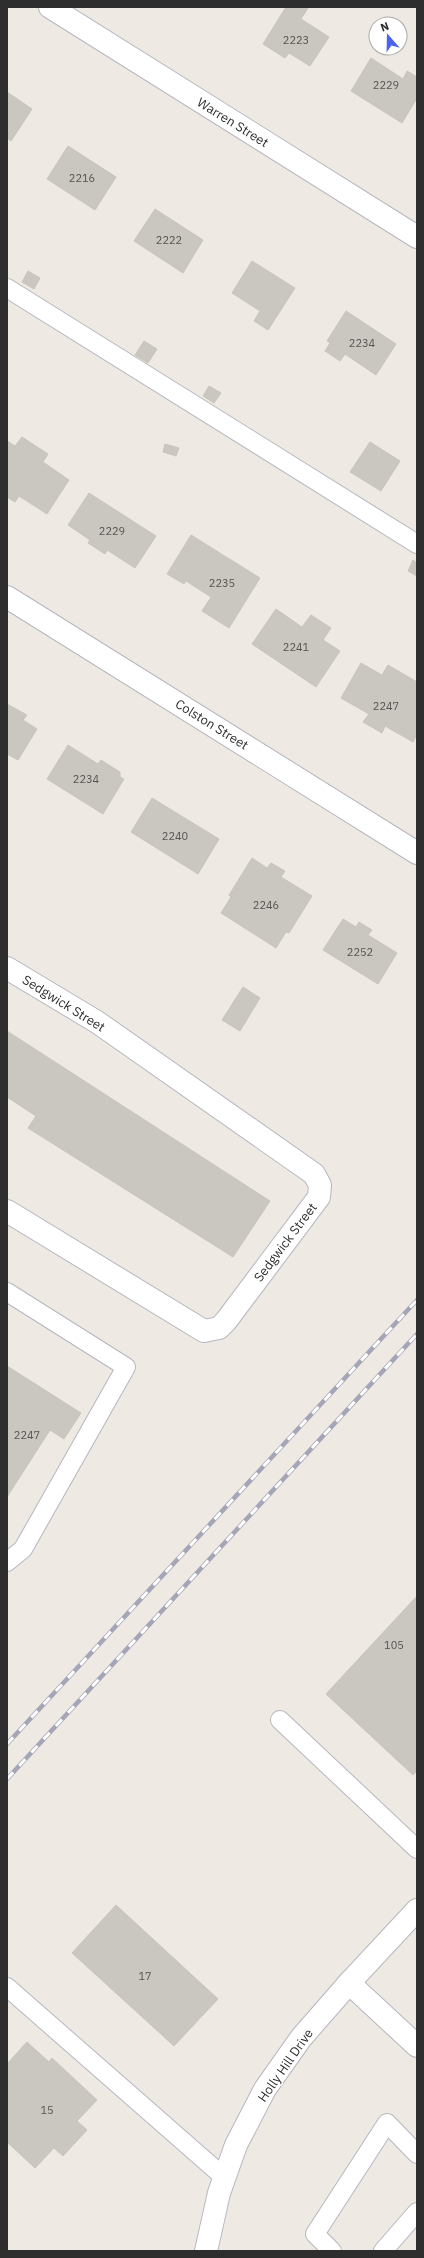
<svg xmlns="http://www.w3.org/2000/svg" width="424" height="2258" font-family="'IBM Plex Sans',sans-serif">
  <style>
    .building { fill: #cac7c0; stroke: #cac5bb }
    .lines { fill: none; stroke-linecap: round; stroke-linejoin: round }
    .service-casing { stroke: #b5b7c0; stroke-width: 20 }
    .minor-casing { stroke: #b5b7c0; stroke-width: 24 }
    .service { stroke: #fff; stroke-width: 18 }
    .minor { stroke: #fff; stroke-width: 22 }
    .rail-casing { stroke: #a4a6b7; stroke-width: 4.5 }
    .rail { stroke: #fff; stroke-width: 3; stroke-dasharray: 9; stroke-linecap: butt }
    .labels { text-anchor: middle; stroke-width: 3; stroke-linejoin: round; paint-order: stroke }
    .number-label { font-size: 11px; fill: #555452 }
    .street-label { font-size: 13px; fill: #2e2e2e; stroke: #fff }
  </style>
  <rect width="100%" height="100%" fill="#eee9e2"/>
  <g class="building">
    <polygon points="286,7 308,8 301,19 329,37 310,66 289,53 285,58 263,44"/>
    <polygon points="371,58 403,79 407,71 417,77 417,98 402,123 351,91"/>
    <polygon points="7,92 32,109 11,141 7,138"/>
    <polygon points="68,146 116,177 95,210 47,179"/>
    <polygon points="155,209 203,240 183,273 134,241"/>
    <polygon points="252,261 295,288 268,330 254,321 260,311 232,293"/>
    <polygon points="28,271 40,278 34,289 22,282"/>
    <polygon points="346,311 396,344 376,375 345,354 340,361 325,351 330,343 327,341"/>
    <polygon points="144,341 157,349 148,363 135,355"/>
    <polygon points="209,386 221,393 214,403 203,396"/>
    <polygon points="22,437 48,454 43,462 69,480 47,514 19,496 15,502 7,497 7,441 15,446"/>
    <polygon points="370,442 400,461 381,491 350,472"/>
    <polygon points="165,444 179,448 176,456 163,452"/>
    <polygon points="89,493 156,536 135,568 107,550 105,554 88,543 90,540 68,525"/>
    <polygon points="191,535 260,578 229,628 202,611 211,597 186,581 184,584 167,574"/>
    <polygon points="413,560 417,563 417,576 408,571"/>
    <polygon points="276,609 302,627 311,615 331,628 323,640 340,651 316,687 252,644"/>
    <polygon points="361,663 382,675 388,665 417,682 417,734 413,742 385,726 382,733 363,722 369,714 341,698"/>
    <polygon points="7,704 27,715 23,720 37,729 18,760 7,754"/>
    <polygon points="68,745 98,764 101,760 120,772 120,777 124,779 103,814 47,779"/>
    <polygon points="152,798 219,839 198,874 131,832"/>
    <polygon points="252,858 267,868 271,863 285,871 281,877 312,896 289,933 286,932 276,948 221,913 231,897 229,895"/>
    <polygon points="343,919 356,927 359,922 372,930 368,935 397,953 378,984 323,950"/>
    <polygon points="243,987 260,998 240,1031 222,1020"/>
    <polygon points="7,1031 270,1201 233,1257 28,1128 36,1116 7,1097"/>
    <polygon points="7,1366 81,1413 64,1439 50,1430 7,1497"/>
    <polygon points="417,1596 417,1771 413,1775 326,1694"/>
    <polygon points="116,1905 218,1999 174,2046 72,1953"/>
    <polygon points="27,2042 49,2062 52,2058 97,2100 77,2121 87,2130 63,2156 54,2148 35,2168 7,2142 7,2064"/>
  </g>
  <g class="lines">
    <defs>
      <g id="service">
        <polyline points="7,288 417,544"/>
        <polyline points="7,1292 126,1367 23,1549 7,1562"/>
        <polyline points="280,1720 417,1849"/>
        <polyline points="7,1987 225,2178"/>
        <polyline points="332,2251 315,2234 387,2123 417,2154"/>
        <polyline points="383,2251 417,2212"/>
      </g>
      <g id="minor">
        <polyline points="50,7 417,237"/>
        <polyline points="7,597 417,853"/>
        <polyline points="7,968 97,1022 314,1174 320,1185 319,1197 226,1321 219,1328 204,1331 7,1211"/>
        <polyline points="349,1983 417,2046"/>
        <polyline points="206,2251 219,2193 236,2145 265,2089 301,2038 349,1983 417,1910"/>
      </g>
    </defs>
    <use href="#service" class="service-casing"/>
    <use href="#minor" class="minor-casing"/>
    <use href="#service" class="service"/>
    <use href="#minor" class="minor"/>
    <defs>
      <g id="rail">
        <polyline points="7,1744 417,1300"/>
        <polyline points="7,1779 417,1334"/>
      </g>
    </defs>
    <use href="#rail" class="rail-casing"/>
    <use href="#rail" class="rail"/>
  </g>
  <g class="labels">
    <g class="number-label">
      <text x="296" y="44">2223</text>
      <text x="386" y="89">2229</text>
      <text x="82" y="182">2216</text>
      <text x="169" y="244">2222</text>
      <text x="362" y="347">2234</text>
      <text x="112" y="535">2229</text>
      <text x="222" y="587">2235</text>
      <text x="296" y="651">2241</text>
      <text x="386" y="710">2247</text>
      <text x="86" y="783">2234</text>
      <text x="175" y="840">2240</text>
      <text x="266" y="909">2246</text>
      <text x="360" y="956">2252</text>
      <text x="27" y="1439">2247</text>
      <text x="394" y="1649">105</text>
      <text x="145" y="1980">17</text>
      <text x="47" y="2114">15</text>
    </g>
    <g class="street-label">
      <text transform="translate(233 122) rotate(32)" y="5">Warren Street</text>
      <text transform="translate(212 724) rotate(32)" y="5">Colston Street</text>
      <text transform="translate(64 1003) rotate(32)" y="5">Sedgwick Street</text>
      <text transform="translate(285 1242) rotate(-53)" y="5">Sedgwick Street</text>
      <text transform="translate(285 2065) rotate(-55)" y="5">Holly Hill Drive</text>
    </g>
  </g>
  <rect width="424" height="2258" fill="none" stroke="#2e2e2e" stroke-width="16"/>
  <g transform="translate(388 36) rotate(340)"><circle r="19" fill="#ffffff" stroke="#ababab"/>
  <path d="M0-3L7 15L0 10L-7 15Z" fill="#4d62f0"/>
  <text y="-6" font-size="11" font-weight="bold" text-anchor="middle" fill="#2e2e2e">N</text>
  </g>
</svg>
